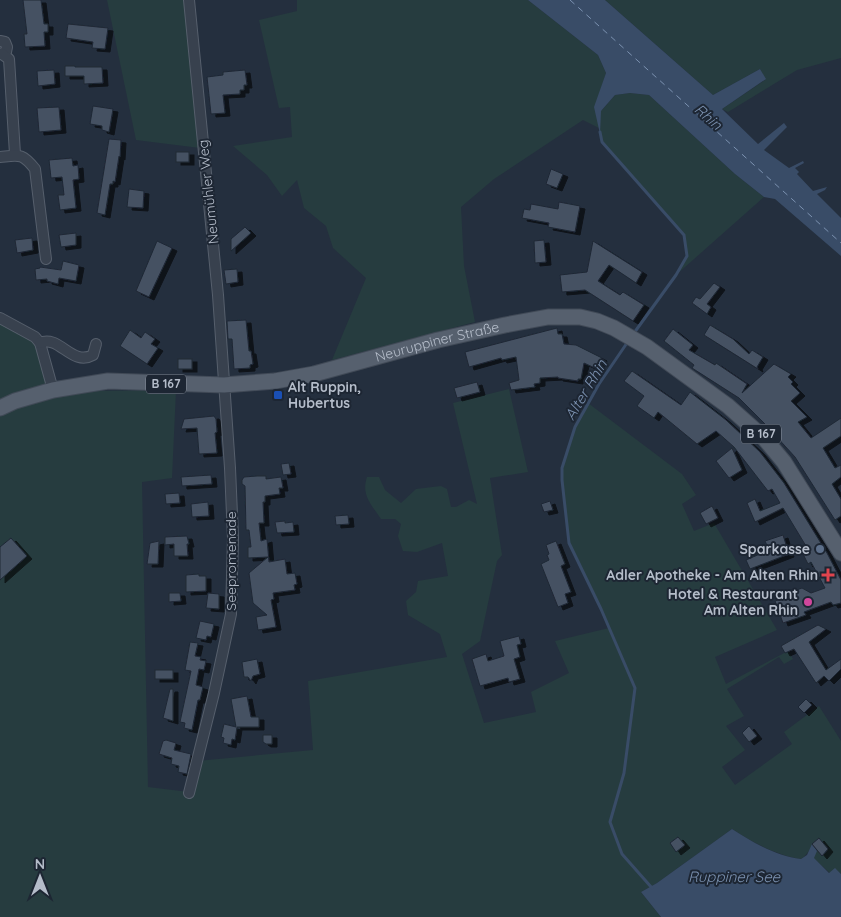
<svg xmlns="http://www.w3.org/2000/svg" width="841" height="917" font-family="Quicksand,sans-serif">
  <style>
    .green { fill: #263c3f }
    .water { fill: #394c67 }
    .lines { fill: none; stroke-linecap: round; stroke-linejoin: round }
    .stream { stroke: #394c67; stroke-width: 3 }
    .ferry { stroke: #7c92b1; stroke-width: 1; stroke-dasharray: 6 5; stroke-linecap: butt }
    .building { fill: #455162; stroke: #1f2835; filter: url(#shadow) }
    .minor-casing { stroke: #565f6c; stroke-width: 12 }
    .primary-casing { stroke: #414a57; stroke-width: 17 }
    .minor { stroke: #38414e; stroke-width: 10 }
    .primary { stroke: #56606e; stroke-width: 15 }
    .transit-dot { fill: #1a4fb4; stroke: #1d2633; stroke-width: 2 }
    .service-dot { fill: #5c6f8a; stroke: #1d2633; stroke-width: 2 }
    .health-dot { fill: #e0444e; stroke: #1d2633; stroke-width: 2 }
    .hotel-dot { fill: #d1479c; stroke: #1d2633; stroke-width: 2 }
    .labels { text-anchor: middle; stroke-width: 4; stroke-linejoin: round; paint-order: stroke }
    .shield { fill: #1d2633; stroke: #878f9c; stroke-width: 1 }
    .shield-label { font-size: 12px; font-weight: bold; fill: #b4bcc9 }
    .street-label { font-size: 14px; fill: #b4bcc9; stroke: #1d2633 }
    .poi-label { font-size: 14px; font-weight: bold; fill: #b4bcc9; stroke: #1d2633; text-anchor: end }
    .water-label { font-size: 15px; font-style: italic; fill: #7c92b1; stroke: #1d2633 }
  </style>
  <defs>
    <filter id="shadow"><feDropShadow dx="5" dy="3" stdDeviation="0" flood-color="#0009"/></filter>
  </defs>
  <rect width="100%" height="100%" fill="#242f3e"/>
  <g class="green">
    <polygon points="107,0 188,0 200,148 136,140"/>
    <polygon points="297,0 528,0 598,55 606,73 600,92 602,110 615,95 630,93 649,95 735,174 764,197 676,275 687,256 684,235 603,142 599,128 583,120 494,179 461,207 464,266 475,322 332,360 366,278 333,248 326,226 304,208 297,180 282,196 267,175 233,146 292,137 290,107 279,108 259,20 297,11"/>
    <polygon points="605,0 841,0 841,58 797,70 728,112 722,109 765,80 760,69 713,95"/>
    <path d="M 0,320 L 33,339 L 42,351 L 47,396 L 81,391 L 176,390 L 172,478 L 142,482 L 148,787 L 189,792 L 197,761 L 313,750 L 308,681 L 447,657 L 440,634 L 408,615 L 406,601 L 416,592 L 418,581 L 448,576 L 442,543 L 417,552 L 403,551 L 398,536 L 401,524 L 395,519 L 381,519 C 371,504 361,495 367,477 L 379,477 L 385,490 L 401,503 L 416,489 L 441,486 L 447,489 L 451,507 L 456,507 L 469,500 L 477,504 L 453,403 L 509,389 L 528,472 L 490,478 L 502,555 L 497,561 L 480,641 L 462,654 L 484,723 L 536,712 L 531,692 L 569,673 L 555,641 L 609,628 L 601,609 L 569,543 L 562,480 L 562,468 L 575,427 L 588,403 L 682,474 L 696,495 L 682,504 L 694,531 L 714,523 L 777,630 L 715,657 L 726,684 L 788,651 L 793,659 L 784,664 L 779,657 L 727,689 L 744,716 L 726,726 L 745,750 L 722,767 L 735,785 L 792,744 L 784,732 L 819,706 L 841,741 L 841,874 L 835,869 L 830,873 L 813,858 L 817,849 L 824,844 L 819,838 C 811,845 809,854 801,859 C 776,855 752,842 732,829 L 657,883 L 641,892 L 661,917 L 0,917 Z"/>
  </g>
  <g class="water">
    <polygon points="528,0 605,0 713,95 760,69 766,79 722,109 758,144 784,123 787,127 764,150 789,168 803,161 804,163 795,168 799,172 797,174 813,191 827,187 825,190 817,194 841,218 841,256 775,199 764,197 735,174 649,95 630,93 615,95 601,111 600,134 594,107 606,73 598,55"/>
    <path d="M 732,829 C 752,842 776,856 801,859 L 807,855 L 812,844 L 817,851 L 814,858 L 829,873 L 835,868 L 841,874 L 841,917 L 661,917 L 641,892 L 657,883 Z"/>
  </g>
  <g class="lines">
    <g class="stream">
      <polyline points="600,132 602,142 684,235 687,256 676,275 634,333"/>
      <polyline points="629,340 599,384 575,427 562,468 562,480 569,543 601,609 635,688 624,773 610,822 622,854 652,888"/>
    </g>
    <polyline class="ferry" points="570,0 841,243"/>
  </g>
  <g class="building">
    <polygon points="23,0 41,0 44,24 48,24 48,32 44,32 45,46 25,47 24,34 27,34"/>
    <polygon points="68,24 108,28 105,49 92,48 93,42 66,38"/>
    <polygon points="65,66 75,66 75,67 102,67 103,83 84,84 84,76 65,76"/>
    <polygon points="54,70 55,84 38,86 37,71"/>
    <polygon points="245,70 247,85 244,85 244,90 240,90 240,94 223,95 225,113 211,114 207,77 223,75 223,72"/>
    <polygon points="93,106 113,109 109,132 102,130 102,126 90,124"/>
    <polygon points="59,107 61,130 39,132 37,108"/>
    <polygon points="109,139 121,140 120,157 119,156 115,182 113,181 113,184 110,184 105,215 97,213"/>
    <rect x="176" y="152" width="13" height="10"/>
    <polygon points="72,158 73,166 78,165 79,179 73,180 76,208 60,210 58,195 64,195 62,177 51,178 49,160"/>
    <polygon points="551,169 563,174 557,188 546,184"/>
    <polygon points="129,189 144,191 143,208 127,207"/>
    <polygon points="559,202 580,206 575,232 548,227 549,223 522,218 524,209 530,210 531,204 558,209"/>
    <polygon points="245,227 251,233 231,251 231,239"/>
    <polygon points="76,233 76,245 61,247 59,235"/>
    <polygon points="32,238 33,250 17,253 15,240"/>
    <polygon points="544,240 546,262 535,263 534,241"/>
    <polygon points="157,241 172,248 149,297 136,291"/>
    <polygon points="593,241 642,272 636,283 609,265 598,281 620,295 623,292 644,305 633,321 585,290 562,292 560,275 587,272"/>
    <polygon points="63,261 79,265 76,281 59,278 58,284 47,281 47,279 36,280 35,269 40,268 40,267 61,270"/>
    <polygon points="237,269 238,282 226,284 224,270"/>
    <polygon points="714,283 720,287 707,304 711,307 707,314 692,303 696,297 700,299"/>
    <polygon points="246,320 249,351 251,351 253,364 250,365 250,368 234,369 232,339 228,339 227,321"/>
    <polygon points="710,325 733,339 749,354 752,350 763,357 757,367 758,369 704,335"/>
    <polygon points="557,328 558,334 562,334 564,344 576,345 602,358 597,369 584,363 581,379 578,379 578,381 558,378 558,377 540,378 540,383 534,384 535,387 511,390 509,383 519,380 516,357 502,360 501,358 469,367 465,352"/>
    <polygon points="673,329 693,345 689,350 715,365 716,363 747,384 742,393 774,364 791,374 788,377 793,382 791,384 800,393 791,401 807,417 798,422 811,438 841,418 841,436 823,448 835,468 841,465 841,477 832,484 841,499 841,516 835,520 795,457 764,423 739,398 692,368 694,365 664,341"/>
    <polygon points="130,330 141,338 145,332 155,339 151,344 158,348 147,364 120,346"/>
    <rect x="178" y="359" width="14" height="10"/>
    <polygon points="632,371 681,405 690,392 726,420 760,452 784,483 827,553 841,580 841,603 833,605 831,602 804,612 806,615 783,623 775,601 788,596 791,592 802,588 811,593 825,588 811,562 808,564 803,554 809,551 783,508 755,522 747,503 755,499 760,511 780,503 772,489 768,491 734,447 716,431 697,444 658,412 654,418 637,406 644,396 624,381"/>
    <polygon points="477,382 480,392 457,398 454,388"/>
    <polygon points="214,416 216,419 217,432 215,433 217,453 199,454 197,428 181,429 184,419"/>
    <polygon points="732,448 742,470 729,478 716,461"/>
    <polygon points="289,463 291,474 283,475 281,464"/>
    <polygon points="211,475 212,484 182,486 181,477"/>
    <polygon points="257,476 266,476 266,479 281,477 283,488 279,488 280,494 265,496 265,502 263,502 264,523 259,523 261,541 267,539 269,562 285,559 287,574 295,573 297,584 294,585 295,590 273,593 274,599 271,600 276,627 258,630 256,617 267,615 253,603 249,573 268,557 248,558 248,547 251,547 249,530 246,530 245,486 242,484 242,480 244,477"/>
    <polygon points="179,493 180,503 166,504 165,494"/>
    <polygon points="550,501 553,510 544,512 541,504"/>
    <polygon points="208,502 209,516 192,517 191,504"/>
    <polygon points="712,506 718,518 706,524 700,513"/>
    <polygon points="348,515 349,524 336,525 335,516"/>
    <polygon points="285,521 285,523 293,522 294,532 277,533 275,522"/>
    <polygon points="783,535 789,554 750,569 746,560 769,550 765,541"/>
    <polygon points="187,536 189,544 187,544 188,556 174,556 174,544 165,545 165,537"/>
    <polygon points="11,538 27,556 0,580 0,547"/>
    <polygon points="159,541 158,564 147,564 150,543"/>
    <polygon points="556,541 565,564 561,566 571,592 565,594 568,603 558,607 541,564 549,560 547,555 549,554 546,545"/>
    <polygon points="199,574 199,576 206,576 206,591 186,592 186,575"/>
    <polygon points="169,593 180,593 181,601 169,602"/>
    <polygon points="208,593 219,594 219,609 206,608"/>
    <polygon points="200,621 214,624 211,637 207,636 206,640 196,638"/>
    <polygon points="818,625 826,629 809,642 826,670 841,659 841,669 829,681 824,676 816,683 794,649 785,653 781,646"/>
    <polygon points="519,636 521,644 517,645 520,657 514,659 520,679 509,682 508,678 480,686 472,659 486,654 488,661 504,656 500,641"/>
    <polygon points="190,642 198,643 195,656 201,657 200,660 206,661 204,670 199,669 196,685 203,687 200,700 198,700 192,730 184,728 185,723 180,722 191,671 185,670"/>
    <polygon points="257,659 260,674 253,676 251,681 248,677 244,677 242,662"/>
    <rect x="155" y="670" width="18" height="9"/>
    <polygon points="170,689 173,689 173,721 163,718"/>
    <polygon points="247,696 251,717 259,717 259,727 237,727 235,740 232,739 231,745 223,743 224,738 221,737 224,724 236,727 231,699"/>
    <polygon points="806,699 812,705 804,713 798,707"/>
    <polygon points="749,726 757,736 749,742 742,733"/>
    <polygon points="263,735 272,735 272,744 266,744 263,742"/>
    <polygon points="166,740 176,743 174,750 191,754 187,774 178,772 179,766 171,764 172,758 159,754 163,741"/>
    <polygon points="678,837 685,845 676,852 670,843"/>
    <polygon points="819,838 828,849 822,856 812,844"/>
  </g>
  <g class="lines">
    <defs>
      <g id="minor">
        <polyline points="189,0 218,295 230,468 233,538 231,614 214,693 189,793"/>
        <polyline points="0,41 5,42 7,47 6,52 0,54"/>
        <polyline points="2,54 9,59 15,154"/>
        <path d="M 0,157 C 20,155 22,153 35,169 L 46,259"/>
        <polyline points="0,318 35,337 40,343 53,390"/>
        <path d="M 40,343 C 59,334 72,367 93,355 L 96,344"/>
      </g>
      <g id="primary">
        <path id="s1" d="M 0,408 L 15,401 L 53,390 L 108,381 L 224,385 L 275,381 L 314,374 L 438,340 L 505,325 L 548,317 L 580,317 L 597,321 L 614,328 L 647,347 L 728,406 L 764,438 L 784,462 L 841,553"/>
      </g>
    </defs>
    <use href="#minor" class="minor-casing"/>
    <use href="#primary" class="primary-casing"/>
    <use href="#minor" class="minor"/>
    <use href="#primary" class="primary"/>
  </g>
  <rect class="transit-dot" x="273" y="390" width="10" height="10" rx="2.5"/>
  <circle class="service-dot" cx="820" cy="549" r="5"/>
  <path class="health-dot" d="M825.5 567.5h5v5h5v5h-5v5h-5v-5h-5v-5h5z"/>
  <circle class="hotel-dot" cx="808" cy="602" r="5"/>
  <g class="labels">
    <g class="shield">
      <rect x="146" y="374.5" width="40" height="19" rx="4"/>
      <rect x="741" y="424.5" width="40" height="19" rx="4"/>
    </g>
    <g class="shield-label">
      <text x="166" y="388">B 167</text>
      <text x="761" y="438">B 167</text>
    </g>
    <g class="street-label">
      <text transform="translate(208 192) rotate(-96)" y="5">Neumühler Weg</text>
      <text dy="5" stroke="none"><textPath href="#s1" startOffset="446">Neuruppiner Straße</textPath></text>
      <text transform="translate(231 561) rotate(-90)" y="5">Seepromenade</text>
    </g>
    <g class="poi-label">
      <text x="288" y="392" text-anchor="start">Alt Ruppin,<tspan x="288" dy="16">Hubertus</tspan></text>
      <text x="810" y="554">Sparkasse</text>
      <text x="818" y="580">Adler Apotheke - Am Alten Rhin</text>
      <text x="798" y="599">Hotel &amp; Restaurant<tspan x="798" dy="16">Am Alten Rhin</tspan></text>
    </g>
    <g class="water-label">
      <text transform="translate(708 117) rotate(41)" y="5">Rhin</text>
      <text transform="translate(586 390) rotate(-59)" y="5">Alter Rhin</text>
      <text x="734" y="882">Ruppiner See</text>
    </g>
  </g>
  <g transform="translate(40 877)" stroke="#1d2633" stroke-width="4" paint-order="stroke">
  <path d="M0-4L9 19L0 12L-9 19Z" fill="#b4bcc9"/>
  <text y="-8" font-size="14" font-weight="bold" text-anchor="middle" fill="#b4bcc9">N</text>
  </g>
</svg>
